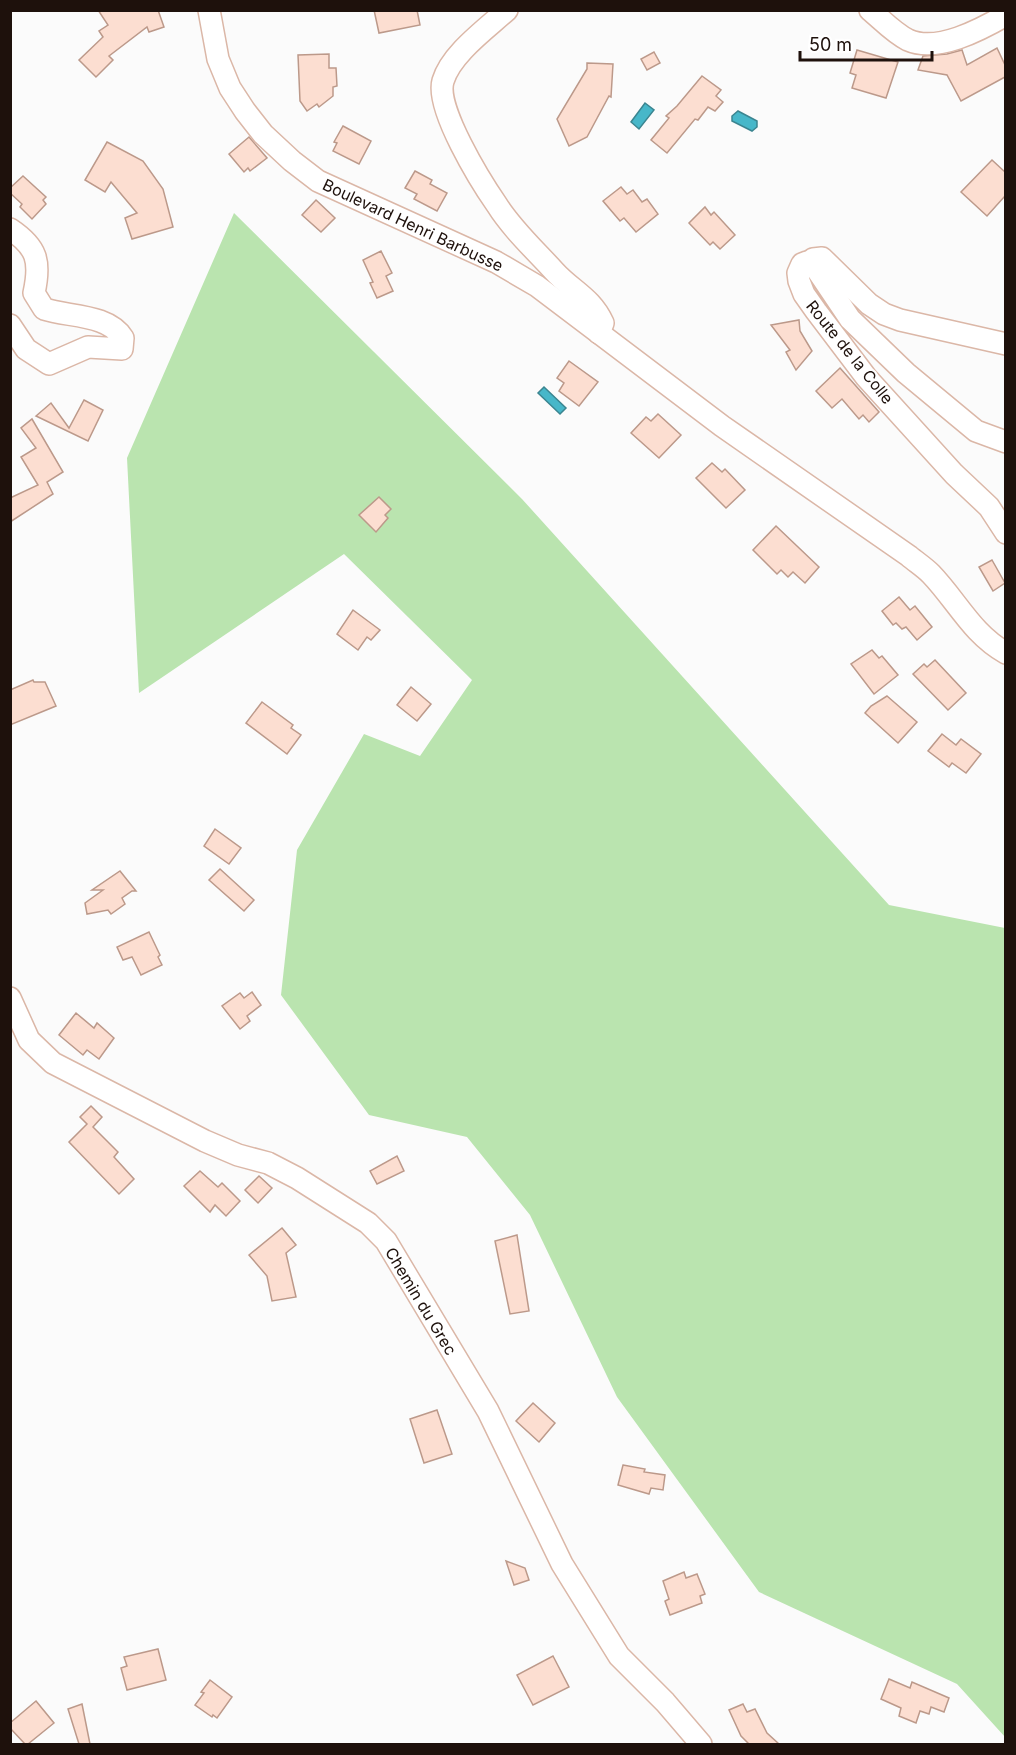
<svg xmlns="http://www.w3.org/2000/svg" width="1016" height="1755" font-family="Inter,sans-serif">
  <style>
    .green { fill: #bae4af }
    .water { fill: #47b7c9; stroke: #3b8590; stroke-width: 1.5 }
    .building { fill: #fcded1; stroke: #bc998a; stroke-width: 1.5 }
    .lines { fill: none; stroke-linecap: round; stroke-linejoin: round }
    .street-casing { stroke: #dbb7a7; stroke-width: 24 }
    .street { stroke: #fff; stroke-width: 21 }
    .labels { text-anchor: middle; stroke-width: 4.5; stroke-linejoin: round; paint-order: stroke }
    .street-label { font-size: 16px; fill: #1e110c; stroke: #fff }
  </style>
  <rect width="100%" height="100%" fill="#fbfbfb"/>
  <polygon class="green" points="234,213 522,499 889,905 1005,928 1005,1737 957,1684 759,1592 617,1397 530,1215 467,1137 369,1115 281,995 297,850 364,734 420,756 472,680 344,554 139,693 127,458"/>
  <g class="water">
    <polygon points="645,103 654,110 639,129 631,122"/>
    <polygon points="738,111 757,121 757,127 752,131 732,121 732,116"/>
    <polygon points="544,387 566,408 560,414 538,393"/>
  </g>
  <g class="building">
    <polygon points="98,10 158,10 164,27 149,32 147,27 109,56 113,60 96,77 79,60 103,37 99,31 108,25"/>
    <polygon points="374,10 417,10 420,25 379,33"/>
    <polygon points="997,48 1005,65 1005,77 961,101 947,75 918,70 923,56 947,54 962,50 967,65"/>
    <polygon points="857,50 898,62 886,98 852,88 856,75 850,73"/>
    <polygon points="654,52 660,63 647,70 641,59"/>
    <polygon points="329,54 329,68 336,68 337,86 333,87 333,96 319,107 317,104 307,111 300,101 298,55"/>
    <polygon points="587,63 613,64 611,97 609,96 587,137 569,146 557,119 587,69"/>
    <polygon points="702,76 721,90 716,96 723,102 715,111 708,107 698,120 695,119 667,153 651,140 669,118 666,116 677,106"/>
    <polygon points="343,126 371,141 359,164 333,151 337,143 334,142"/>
    <polygon points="249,137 267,158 250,171 248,168 244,172 229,154"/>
    <polygon points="107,142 143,161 163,189 173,227 132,239 125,218 137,213 111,182 105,192 85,180"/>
    <polygon points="992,160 1005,172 1005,196 987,216 961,192"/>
    <polygon points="415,171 432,180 430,184 447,193 437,211 414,199 417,194 405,188"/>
    <polygon points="23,176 46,197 43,200 46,204 32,219 20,207 22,204 10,193 10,188"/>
    <polygon points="621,187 627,194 633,190 642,202 647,199 658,214 636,232 624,218 620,221 603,201"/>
    <polygon points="316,200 335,218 321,232 302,215"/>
    <polygon points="705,207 711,215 714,212 735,235 720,249 713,242 710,245 689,223"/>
    <polygon points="381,251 392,273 386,276 393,291 377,298 370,283 373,282 363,260"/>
    <polygon points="799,320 800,331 812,351 796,370 786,352 790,350 771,325"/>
    <polygon points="569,361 598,382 579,406 559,391 564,383 557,378"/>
    <polygon points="840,368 879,412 869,422 863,415 859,419 842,399 832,408 816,391"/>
    <polygon points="84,400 103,410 88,441 36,416 51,403 69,428"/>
    <polygon points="658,414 681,435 659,458 631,433 646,417 651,421"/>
    <polygon points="32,419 63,472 47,482 53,494 10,522 10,498 38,485 21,457 36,448 21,428"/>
    <polygon points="712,463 722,472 725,469 745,490 726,508 696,478"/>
    <polygon points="379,497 391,509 385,515 388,518 376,532 359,515"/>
    <polygon points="776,526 819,567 805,583 793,572 788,577 781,570 777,574 753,550"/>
    <polygon points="992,560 1005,583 993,591 979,567"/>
    <polygon points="899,597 910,610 915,606 932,627 917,640 906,627 902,629 896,623 893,625 882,611"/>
    <polygon points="353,610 380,630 371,640 367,637 358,650 337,634"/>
    <polygon points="872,650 879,658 882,656 898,675 874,694 851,664"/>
    <polygon points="935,660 966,693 948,710 913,674 924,664 927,667"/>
    <polygon points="33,680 34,682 45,682 56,706 10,725 10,690"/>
    <polygon points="411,687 431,704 417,721 397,705"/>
    <polygon points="887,696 917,722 898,743 865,713 871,706"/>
    <polygon points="262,702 293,725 291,728 301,735 287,754 246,723"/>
    <polygon points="942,734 956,745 961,739 981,754 966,773 952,763 949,767 928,751"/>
    <polygon points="215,829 241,848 229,864 204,846"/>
    <polygon points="220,869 254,900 244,911 209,880"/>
    <polygon points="120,871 136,891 132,891 122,898 125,904 111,914 108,910 87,914 85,903 103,890 92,890"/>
    <polygon points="149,932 160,955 158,957 162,965 141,975 132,957 123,960 117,947"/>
    <polygon points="252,992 261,1005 247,1016 250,1021 240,1029 222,1006 240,993 244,998"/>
    <polygon points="76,1013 94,1028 97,1023 114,1038 99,1059 87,1050 83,1055 59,1035"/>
    <polygon points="91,1106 102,1117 93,1127 118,1152 114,1157 134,1179 119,1194 69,1142 87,1124 80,1117"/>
    <polygon points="397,1156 404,1171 377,1184 370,1171"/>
    <polygon points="200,1171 218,1187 222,1183 240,1201 226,1216 215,1205 210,1212 184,1186"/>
    <polygon points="259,1176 272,1188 258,1203 245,1190"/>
    <polygon points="282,1228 296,1245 286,1253 296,1297 272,1301 267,1276 249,1255"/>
    <polygon points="517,1235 529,1311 510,1314 495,1241"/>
    <polygon points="533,1403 555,1423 539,1442 516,1421"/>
    <polygon points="437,1410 452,1454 424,1463 410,1419"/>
    <polygon points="623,1465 645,1469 644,1472 665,1475 663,1490 651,1488 649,1494 618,1485"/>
    <polygon points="506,1561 525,1568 529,1580 514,1585"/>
    <polygon points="684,1572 686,1578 697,1574 705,1594 700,1596 702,1603 670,1615 665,1601 669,1599 663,1581"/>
    <polygon points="158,1649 166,1680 127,1690 121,1668 127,1666 124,1657"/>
    <polygon points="553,1656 569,1687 533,1705 517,1675"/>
    <polygon points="889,1679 910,1688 912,1682 949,1698 944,1712 931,1707 929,1714 920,1711 916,1723 899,1716 901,1708 881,1699"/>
    <polygon points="210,1680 232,1697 217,1718 213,1715 212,1717 195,1705 204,1693 201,1692"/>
    <polygon points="36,1701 54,1723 28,1744 25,1744 10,1728 10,1723"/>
    <polygon points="82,1704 90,1744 79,1744 68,1709"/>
    <polygon points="743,1704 747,1712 755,1709 767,1733 779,1744 749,1744 741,1736 729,1710"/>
  </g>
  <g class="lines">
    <defs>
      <g id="street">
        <path d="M 209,10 L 218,59 L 230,88 L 245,111 L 263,134 L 292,161 L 318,181 L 496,262 L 537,286 L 722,426 L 909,556 C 916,562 924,567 931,574 C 957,601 972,634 1006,653"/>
        <path d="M 507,10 C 486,29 451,54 443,81 C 435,108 481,182 497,205 C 512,229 535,250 554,271 C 572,291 591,297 603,323 L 599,333"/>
        <path d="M 870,10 C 882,20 894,33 908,40 C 937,53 980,30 1006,15"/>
        <path d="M 10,229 C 37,247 41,261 34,293 L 44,309 C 69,317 108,314 123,338 L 122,349 L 88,347 L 49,364 L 26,349 L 10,325"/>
        <polyline points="813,259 822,258 869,304 884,314 900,320 1006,344"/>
        <polyline points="1006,442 976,431 906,373 850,319 815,267 807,262 802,264 798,273 799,281 804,294 816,311 866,377 954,474 989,507 1006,533"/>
        <polyline points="10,998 29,1040 53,1063 205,1141 238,1155 268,1163 297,1178 368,1223 386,1241 488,1411 562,1564 619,1656 665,1702 701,1744"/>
      </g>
    </defs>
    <use href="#street" class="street-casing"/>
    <use href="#street" class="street"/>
  </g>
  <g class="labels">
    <g class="street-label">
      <text transform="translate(413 225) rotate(25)" y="6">Boulevard Henri Barbusse</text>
      <text transform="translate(850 352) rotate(51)" y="6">Route de la Colle</text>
      <text transform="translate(421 1301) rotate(59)" y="6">Chemin du Grec</text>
    </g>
  </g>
  <rect width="1016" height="1755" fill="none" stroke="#1e110c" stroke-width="24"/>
  <path d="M800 51v9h132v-9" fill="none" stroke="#1e110c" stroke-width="3"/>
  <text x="809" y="51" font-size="18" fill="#1e110c" stroke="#ffffff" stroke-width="4.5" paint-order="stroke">50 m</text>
</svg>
